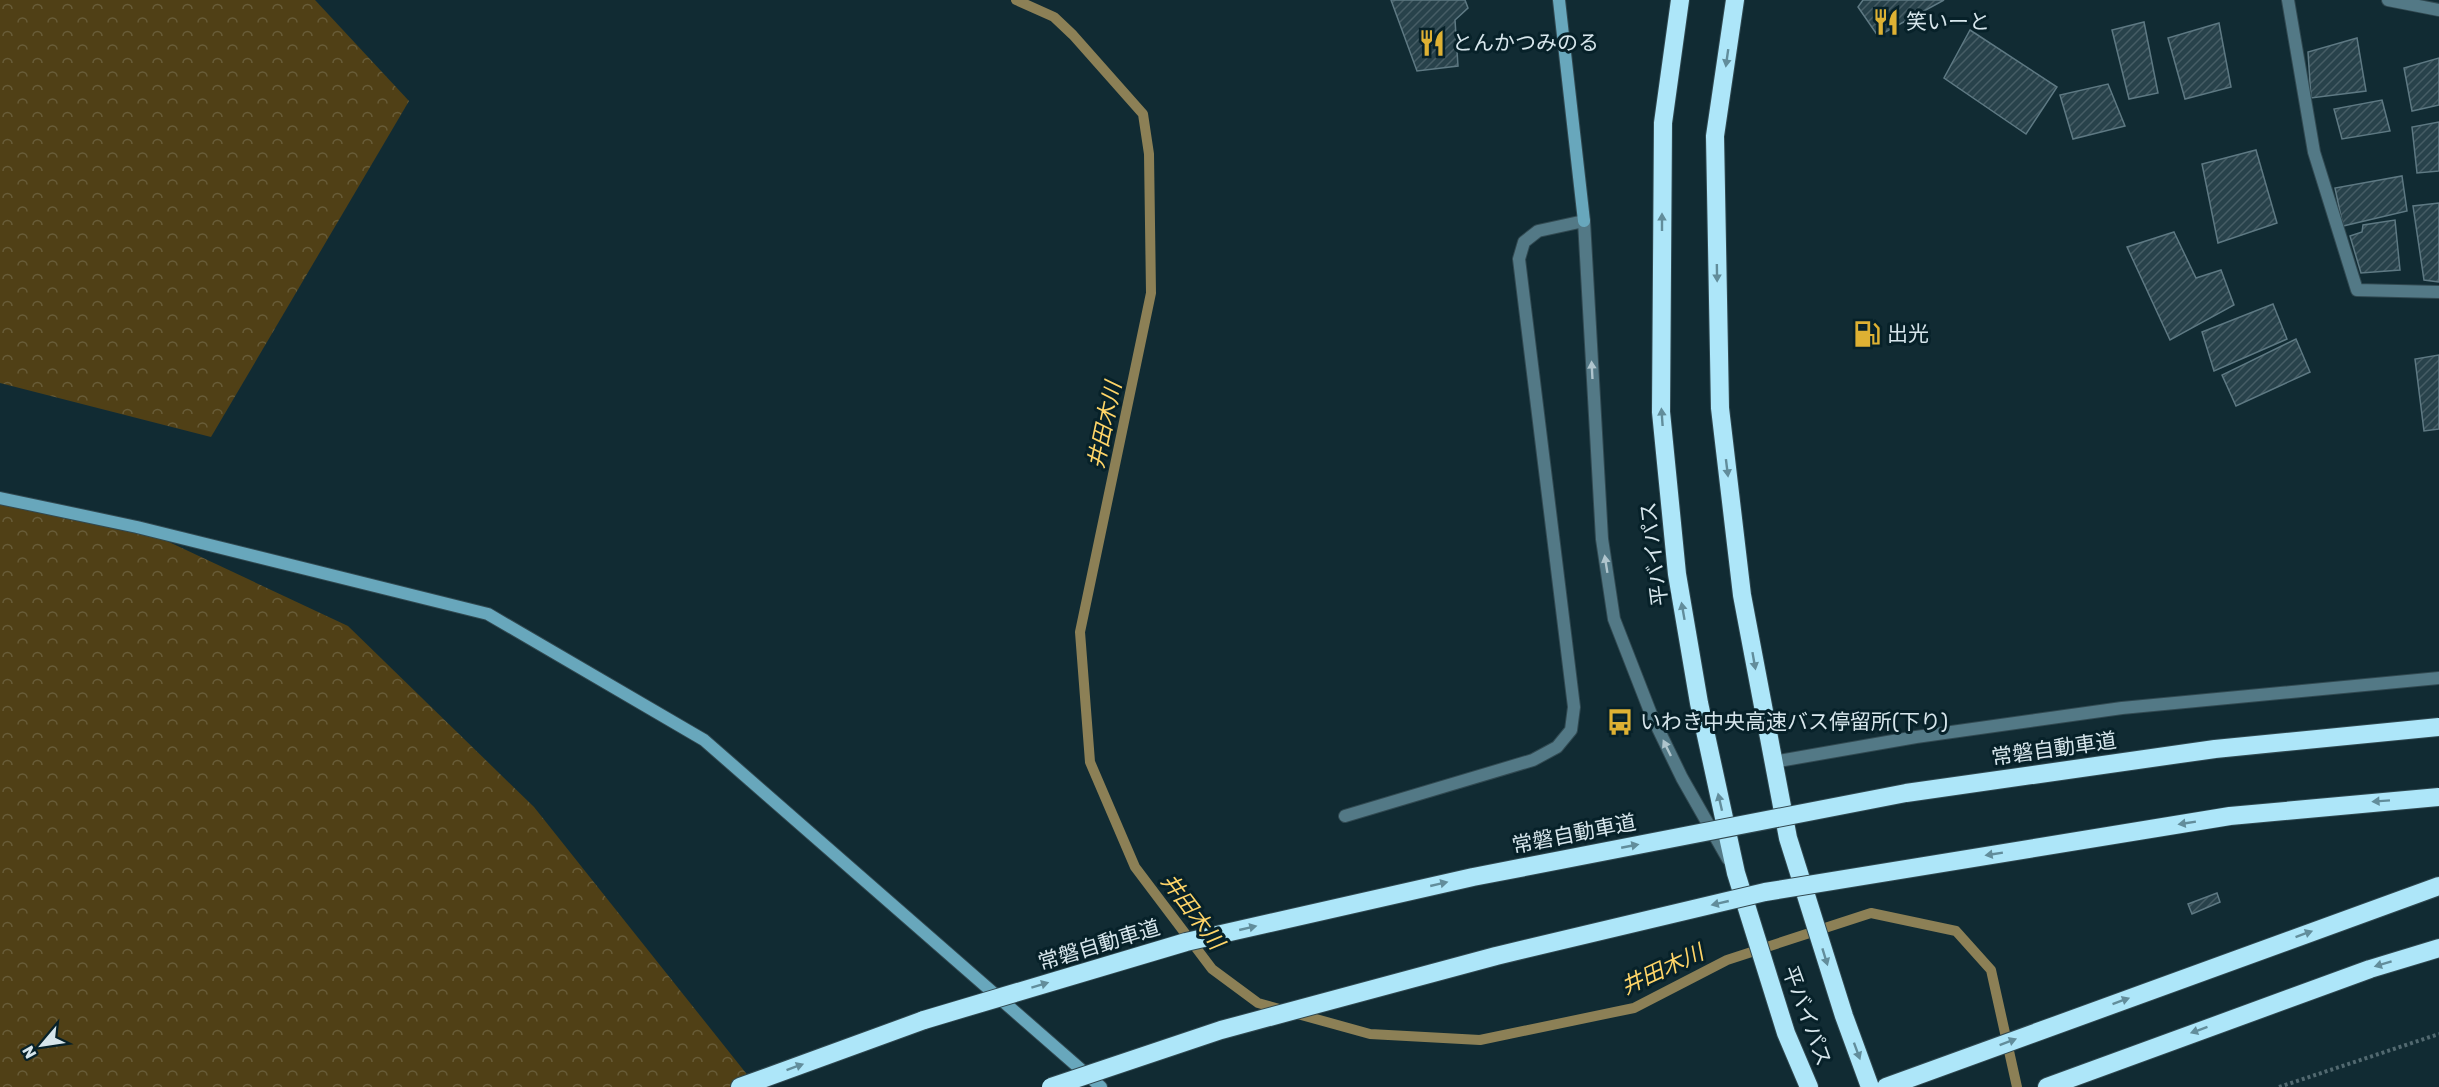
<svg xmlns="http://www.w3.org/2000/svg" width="2439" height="1087" font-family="Rubik,'Noto Sans JP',sans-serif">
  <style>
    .forest { fill: url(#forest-crowns) }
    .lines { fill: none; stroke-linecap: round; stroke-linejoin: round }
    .stream { stroke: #8c8056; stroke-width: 10 }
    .building { fill: url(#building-hatch); stroke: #5e7983; stroke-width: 1.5 }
    .street-casing { stroke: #314951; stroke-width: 14 }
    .secondary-casing { stroke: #314951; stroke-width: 14 }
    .highway-casing { stroke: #314951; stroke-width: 20 }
    .path { stroke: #526970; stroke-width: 4; stroke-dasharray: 3 3; stroke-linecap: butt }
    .street { stroke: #537986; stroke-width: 12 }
    .secondary { stroke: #68a7bc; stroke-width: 12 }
    .highway { stroke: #ade6f9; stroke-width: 18 }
    .highway-bridge-casing { stroke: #314951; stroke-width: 20; stroke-linecap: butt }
    .highway-bridge { stroke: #ade6f9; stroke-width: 18 }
    .oneway { fill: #628d9b }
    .oneway2 { fill: #afc5cd }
    .labels { text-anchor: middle; stroke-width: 6; stroke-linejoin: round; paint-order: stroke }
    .poi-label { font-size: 21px; fill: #d7e6ec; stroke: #072129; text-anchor: start }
    .street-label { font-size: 21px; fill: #d7e6ec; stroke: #072129 }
    .water-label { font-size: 22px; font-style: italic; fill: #ffd568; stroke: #072129 }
  </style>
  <defs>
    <pattern id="forest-crowns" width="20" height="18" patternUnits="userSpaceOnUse" patternTransform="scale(1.5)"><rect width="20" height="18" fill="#504016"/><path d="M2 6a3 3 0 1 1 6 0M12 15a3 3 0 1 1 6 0" fill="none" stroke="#685c38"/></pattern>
    <pattern id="building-hatch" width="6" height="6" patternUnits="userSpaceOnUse" patternTransform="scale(1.5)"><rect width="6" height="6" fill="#28424b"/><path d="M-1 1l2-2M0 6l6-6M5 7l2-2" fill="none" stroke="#465d65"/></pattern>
  </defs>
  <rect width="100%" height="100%" fill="#112b33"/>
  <g class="forest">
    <polygon points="0,0 315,0 409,101 211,437 0,383"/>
    <polygon points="0,498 137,527 348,626 534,807 757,1087 0,1087"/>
  </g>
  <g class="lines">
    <polyline class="stream" points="1016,0 1054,17 1073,35 1143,114 1149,154 1151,293 1080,632 1090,762 1135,867 1212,969 1258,1003 1370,1034 1480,1040 1634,1008 1727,960 1871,913 1956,931 1991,970 2017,1087"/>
  </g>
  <g class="building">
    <polygon points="1391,0 1465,0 1468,8 1455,20 1458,66 1417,71"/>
    <polygon points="1863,0 1944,0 1878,36 1858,7"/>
    <polygon points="2144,22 2158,93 2129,99 2112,30"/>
    <polygon points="2219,23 2231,87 2185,99 2168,38"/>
    <polygon points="1970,30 2057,87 2026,134 1944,78"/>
    <polygon points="2357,38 2366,91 2311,98 2308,52"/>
    <polygon points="2439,58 2439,105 2412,111 2404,68"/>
    <polygon points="2108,84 2125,126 2073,139 2060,95"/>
    <polygon points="2382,100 2390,131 2342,139 2334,109"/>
    <polygon points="2439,122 2439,171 2417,173 2412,127"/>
    <polygon points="2256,150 2277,223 2218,243 2202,164"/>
    <polygon points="2402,176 2407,211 2343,226 2335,188"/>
    <polygon points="2439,203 2439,282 2424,280 2413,206"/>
    <polygon points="2395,220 2400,270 2361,273 2350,236 2362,232 2363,225"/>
    <polygon points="2174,232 2196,278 2221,270 2234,305 2170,340 2127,247"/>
    <polygon points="2273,304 2287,339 2214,371 2202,332"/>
    <polygon points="2296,339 2310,372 2236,406 2222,375"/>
    <polygon points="2439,355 2439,429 2424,431 2415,359"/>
    <polygon points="2217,893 2220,902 2192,914 2188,904"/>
  </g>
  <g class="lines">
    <defs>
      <g id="street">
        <polyline points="2288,0 2314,152 2357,290 2439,292"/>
        <polyline points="2388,0 2439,10"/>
        <polyline points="1773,762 1916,737 2122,708 2439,678"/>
        <polyline points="1345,816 1533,760 1557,747 1571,730 1574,707 1519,259 1524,242 1538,231 1584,221 1602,539 1614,619 1651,714 1682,778 1728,859"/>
      </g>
      <g id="secondary">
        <polyline points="1559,0 1584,221"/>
        <polyline points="0,498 137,527 488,614 704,740 1101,1087"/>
      </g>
      <g id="highway">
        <polyline points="1680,0 1663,123 1661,412 1677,574 1699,703 1736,873 1786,1033 1809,1087"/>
        <polyline points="1735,0 1715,136 1720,408 1742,595 1788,838 1844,1016 1870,1087"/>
        <polyline points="740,1087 924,1020"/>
        <polyline points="1886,1087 2439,886"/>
        <polyline points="2047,1087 2370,969 2439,948"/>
      </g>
    </defs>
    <use href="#street" class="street-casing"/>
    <use href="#secondary" class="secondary-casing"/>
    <use href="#highway" class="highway-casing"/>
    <polyline class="path" points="2279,1087 2439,1034"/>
    <use href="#street" class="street"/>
    <use href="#secondary" class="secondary"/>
    <use href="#highway" class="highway"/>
    <defs>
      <g id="highway-bridge">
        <polyline points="924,1020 1186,942 1473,877 1906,793 2215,749 2439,727"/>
        <polyline points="1051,1087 1221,1030 1496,956 1765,892 2230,816 2439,797"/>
      </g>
    </defs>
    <use href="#highway-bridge" class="highway-bridge-casing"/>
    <use href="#highway-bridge" class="highway-bridge"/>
  </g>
  <defs><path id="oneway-solid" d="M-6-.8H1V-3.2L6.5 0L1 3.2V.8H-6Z" transform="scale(1.5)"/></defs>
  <g class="oneway">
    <use href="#oneway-solid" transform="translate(1727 58) rotate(98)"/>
    <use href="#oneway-solid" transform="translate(1662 222) rotate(-90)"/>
    <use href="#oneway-solid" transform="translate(1717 273) rotate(89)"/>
    <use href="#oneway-solid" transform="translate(1662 417) rotate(-94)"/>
    <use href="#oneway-solid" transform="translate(1727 468) rotate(83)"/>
    <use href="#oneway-solid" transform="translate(1683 611) rotate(-100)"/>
    <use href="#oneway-solid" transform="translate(1754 661) rotate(80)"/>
    <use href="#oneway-solid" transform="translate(2381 801) rotate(176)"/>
    <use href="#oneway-solid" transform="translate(1720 802) rotate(-103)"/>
    <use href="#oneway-solid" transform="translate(2187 823) rotate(171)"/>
    <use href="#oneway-solid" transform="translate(1630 846) rotate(-11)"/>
    <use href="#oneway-solid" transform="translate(1994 854) rotate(171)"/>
    <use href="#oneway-solid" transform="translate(1439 884) rotate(-13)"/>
    <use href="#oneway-solid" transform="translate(1720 903) rotate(167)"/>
    <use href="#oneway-solid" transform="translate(1248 928) rotate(-13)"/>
    <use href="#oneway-solid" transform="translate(2304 934) rotate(-20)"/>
    <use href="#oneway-solid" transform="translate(1825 957) rotate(73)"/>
    <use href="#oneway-solid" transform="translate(2383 964) rotate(163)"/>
    <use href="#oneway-solid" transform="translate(1040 985) rotate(-17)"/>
    <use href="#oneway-solid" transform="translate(2121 1001) rotate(-20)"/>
    <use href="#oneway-solid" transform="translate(2199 1030) rotate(160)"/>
    <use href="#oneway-solid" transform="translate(2008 1042) rotate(-21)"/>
    <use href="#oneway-solid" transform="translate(1857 1051) rotate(70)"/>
    <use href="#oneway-solid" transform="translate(795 1067) rotate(-20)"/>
  </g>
  <g class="oneway2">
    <use href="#oneway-solid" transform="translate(1592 370) rotate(-93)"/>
    <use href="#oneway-solid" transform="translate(1606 564) rotate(-99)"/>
    <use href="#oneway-solid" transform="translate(1667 748) rotate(-116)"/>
  </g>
  <defs>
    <symbol id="restaurant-bare" viewBox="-9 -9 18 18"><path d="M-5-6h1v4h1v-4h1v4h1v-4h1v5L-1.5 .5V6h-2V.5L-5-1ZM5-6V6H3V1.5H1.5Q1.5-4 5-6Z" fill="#deb133" stroke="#072129" stroke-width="2.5" paint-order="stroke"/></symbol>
    <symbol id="fuel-bare" viewBox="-9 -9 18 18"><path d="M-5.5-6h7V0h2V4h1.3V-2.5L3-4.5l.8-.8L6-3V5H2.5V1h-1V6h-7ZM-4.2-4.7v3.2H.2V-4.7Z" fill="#deb133" stroke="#072129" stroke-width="2.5" paint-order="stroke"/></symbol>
    <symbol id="bus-bare" viewBox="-9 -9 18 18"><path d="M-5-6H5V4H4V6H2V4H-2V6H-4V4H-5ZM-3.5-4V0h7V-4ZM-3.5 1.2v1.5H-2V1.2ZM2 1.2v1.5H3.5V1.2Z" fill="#deb133" stroke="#072129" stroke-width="2.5" paint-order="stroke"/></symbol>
  </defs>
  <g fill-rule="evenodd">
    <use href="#restaurant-bare" x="1867" y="3" width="38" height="38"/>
    <use href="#restaurant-bare" x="1413" y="24" width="38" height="38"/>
    <use href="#fuel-bare" x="1848" y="315" width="38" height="38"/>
    <use href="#bus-bare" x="1601" y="703" width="38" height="38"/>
  </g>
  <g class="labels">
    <g class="poi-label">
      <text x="1906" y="29">笑いーと</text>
      <text x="1452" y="50">とんかつみのる</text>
      <text x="1887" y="341">出光</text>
      <text x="1640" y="729">いわき中央高速バス停留所(下り)</text>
    </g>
    <g class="street-label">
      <text transform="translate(1654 554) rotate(-97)" y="7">平バイパス</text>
      <text transform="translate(2054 749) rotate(-8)" y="7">常磐自動車道</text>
      <text transform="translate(1574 834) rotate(-11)" y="7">常磐自動車道</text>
      <text transform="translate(1099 945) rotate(-17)" y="7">常磐自動車道</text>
      <text transform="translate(1807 1016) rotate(70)" y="7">平バイパス</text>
    </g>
    <g class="water-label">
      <text transform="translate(1104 425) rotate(-78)" y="8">井田木川</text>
      <text transform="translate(1193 911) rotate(53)" y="8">井田木川</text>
      <text transform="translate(1662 969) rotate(-25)" y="8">井田木川</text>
    </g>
  </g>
  <g transform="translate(42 1045) rotate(241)" stroke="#072129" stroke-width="4.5" paint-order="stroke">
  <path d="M0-4.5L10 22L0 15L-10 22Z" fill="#d7e6ec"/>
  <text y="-9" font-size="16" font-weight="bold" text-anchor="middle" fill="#d7e6ec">N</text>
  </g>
</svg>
